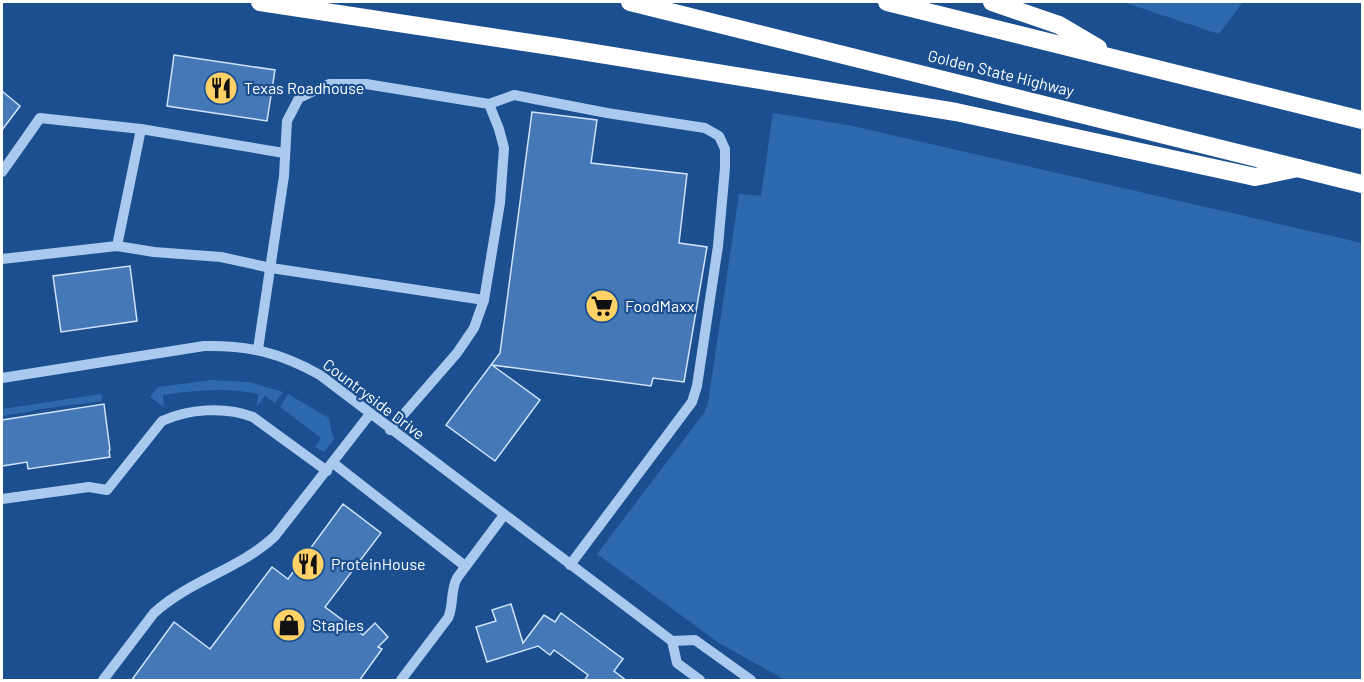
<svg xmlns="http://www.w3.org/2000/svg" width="1364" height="682" font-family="Barlow,sans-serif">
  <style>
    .green { fill: #2e69ad }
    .building { fill: #4478b7; stroke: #cfe3fa; stroke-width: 1.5 }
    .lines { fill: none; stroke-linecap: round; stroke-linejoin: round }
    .minor { stroke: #a9c9ee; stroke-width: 10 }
    .highway { stroke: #fff; stroke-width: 18 }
    .labels { text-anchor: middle; stroke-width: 4.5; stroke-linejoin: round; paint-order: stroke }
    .street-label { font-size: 16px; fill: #fff; stroke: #1b4f8f }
    .poi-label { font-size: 16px; fill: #fff; stroke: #1b4f8f; text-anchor: start }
  </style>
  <rect width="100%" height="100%" fill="#1b4f8f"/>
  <g class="green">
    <polygon points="1123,2 1243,2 1219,34"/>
    <polygon points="773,113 848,125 1362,243 1362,680 785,680 719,643 597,554 704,413 708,403 739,194 761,196"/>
    <path d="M 212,380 L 249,382 L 283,392 L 275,403 L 265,396 L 257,407 L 258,394 C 226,387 196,390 163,395 L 164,407 L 150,397 L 158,387 Z"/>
    <polygon points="101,394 102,401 34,410 33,411 2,416 2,409"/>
    <polygon points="288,394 329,418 332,435 335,438 324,452 315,447 321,438 280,407"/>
  </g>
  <g class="building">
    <polygon points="174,55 275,70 267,121 167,106"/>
    <polygon points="2,91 20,106 2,130"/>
    <polygon points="532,112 597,120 591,163 687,174 679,243 707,247 684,382 653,378 651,386 492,365 540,400 495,461 446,425 500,353"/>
    <polygon points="130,266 137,321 61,332 53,276"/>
    <polygon points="104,404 110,450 109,451 110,457 28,469 27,462 2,466 2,420"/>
    <polygon points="343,504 381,533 325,607 363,635 375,623 388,637 378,647 382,649 359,681 131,681 174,622 210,649 272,567 288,579"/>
    <polygon points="511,604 523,643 544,615 555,622 561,613 623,659 614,671 627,681 584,681 588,675 554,650 550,655 538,646 487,662 476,627 496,621 492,610"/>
  </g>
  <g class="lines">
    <g class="minor">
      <polyline points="489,104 514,95 607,113 705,128 719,136 725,149 725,168 718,246 697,386 692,402 570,565"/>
      <polyline points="2,172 40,118 141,129 284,153"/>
      <polyline points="117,246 141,129"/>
      <polyline points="2,259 117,246 154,252 221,257 271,268 484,300"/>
      <polyline points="258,349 284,176 287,121 299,98 329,84 366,84 489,104 499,129 504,148 500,203 484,300 474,328 457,353 390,430"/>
      <path d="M 2,378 L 204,346 C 249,345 281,353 320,375 L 672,641 L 677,663 L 700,680"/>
      <polyline points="333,463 465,566"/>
      <path d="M 2,499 L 89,487 L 107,490 L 162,421 C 188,409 225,406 253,417 L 327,471"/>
      <polyline points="672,641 695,640 751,680"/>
      <path d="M 103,680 L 154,613 C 190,580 240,569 275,536 L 370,414"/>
      <path d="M 401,680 L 448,618 C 454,605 450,591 457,578 L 504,515"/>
    </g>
    <g class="highway">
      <polyline points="260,2 557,47 956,112 1255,177 1298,168"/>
      <polyline points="630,2 1362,184"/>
      <polyline points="887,2 1362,120"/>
      <polyline points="992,2 1059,25 1098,48"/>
    </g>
  </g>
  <defs>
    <symbol id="restaurant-disc" viewBox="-11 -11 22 22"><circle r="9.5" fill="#ffd166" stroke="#1b4f8f"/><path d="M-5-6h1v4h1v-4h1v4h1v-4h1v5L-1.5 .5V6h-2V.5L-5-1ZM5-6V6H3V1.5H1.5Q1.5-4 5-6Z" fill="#111"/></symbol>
    <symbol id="supermarket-disc" viewBox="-11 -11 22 22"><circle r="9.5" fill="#ffd166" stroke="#1b4f8f"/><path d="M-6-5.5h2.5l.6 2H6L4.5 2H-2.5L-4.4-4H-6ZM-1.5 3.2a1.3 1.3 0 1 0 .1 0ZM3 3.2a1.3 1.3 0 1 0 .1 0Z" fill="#111"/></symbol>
    <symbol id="shop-disc" viewBox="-11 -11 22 22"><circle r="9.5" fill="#ffd166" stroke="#1b4f8f"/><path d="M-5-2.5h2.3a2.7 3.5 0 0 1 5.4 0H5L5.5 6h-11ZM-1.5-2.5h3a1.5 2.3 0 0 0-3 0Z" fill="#111"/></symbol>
  </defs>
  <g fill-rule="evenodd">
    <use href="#restaurant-disc" x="202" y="69" width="38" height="38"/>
    <use href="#supermarket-disc" x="583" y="287" width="38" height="38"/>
    <use href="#restaurant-disc" x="289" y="545" width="38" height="38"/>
    <use href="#shop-disc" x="270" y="606" width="38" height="38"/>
  </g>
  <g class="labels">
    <g class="street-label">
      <text transform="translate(1001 73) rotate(14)" y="6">Golden State Highway</text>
      <text transform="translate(374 399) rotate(37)" y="6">Countryside Drive</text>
    </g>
    <g class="poi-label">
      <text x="244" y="94">Texas Roadhouse</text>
      <text x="625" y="312">FoodMaxx</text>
      <text x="331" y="570">ProteinHouse</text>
      <text x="312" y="631">Staples</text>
    </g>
  </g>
  <rect width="1364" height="682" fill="none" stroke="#ffffff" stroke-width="6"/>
</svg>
